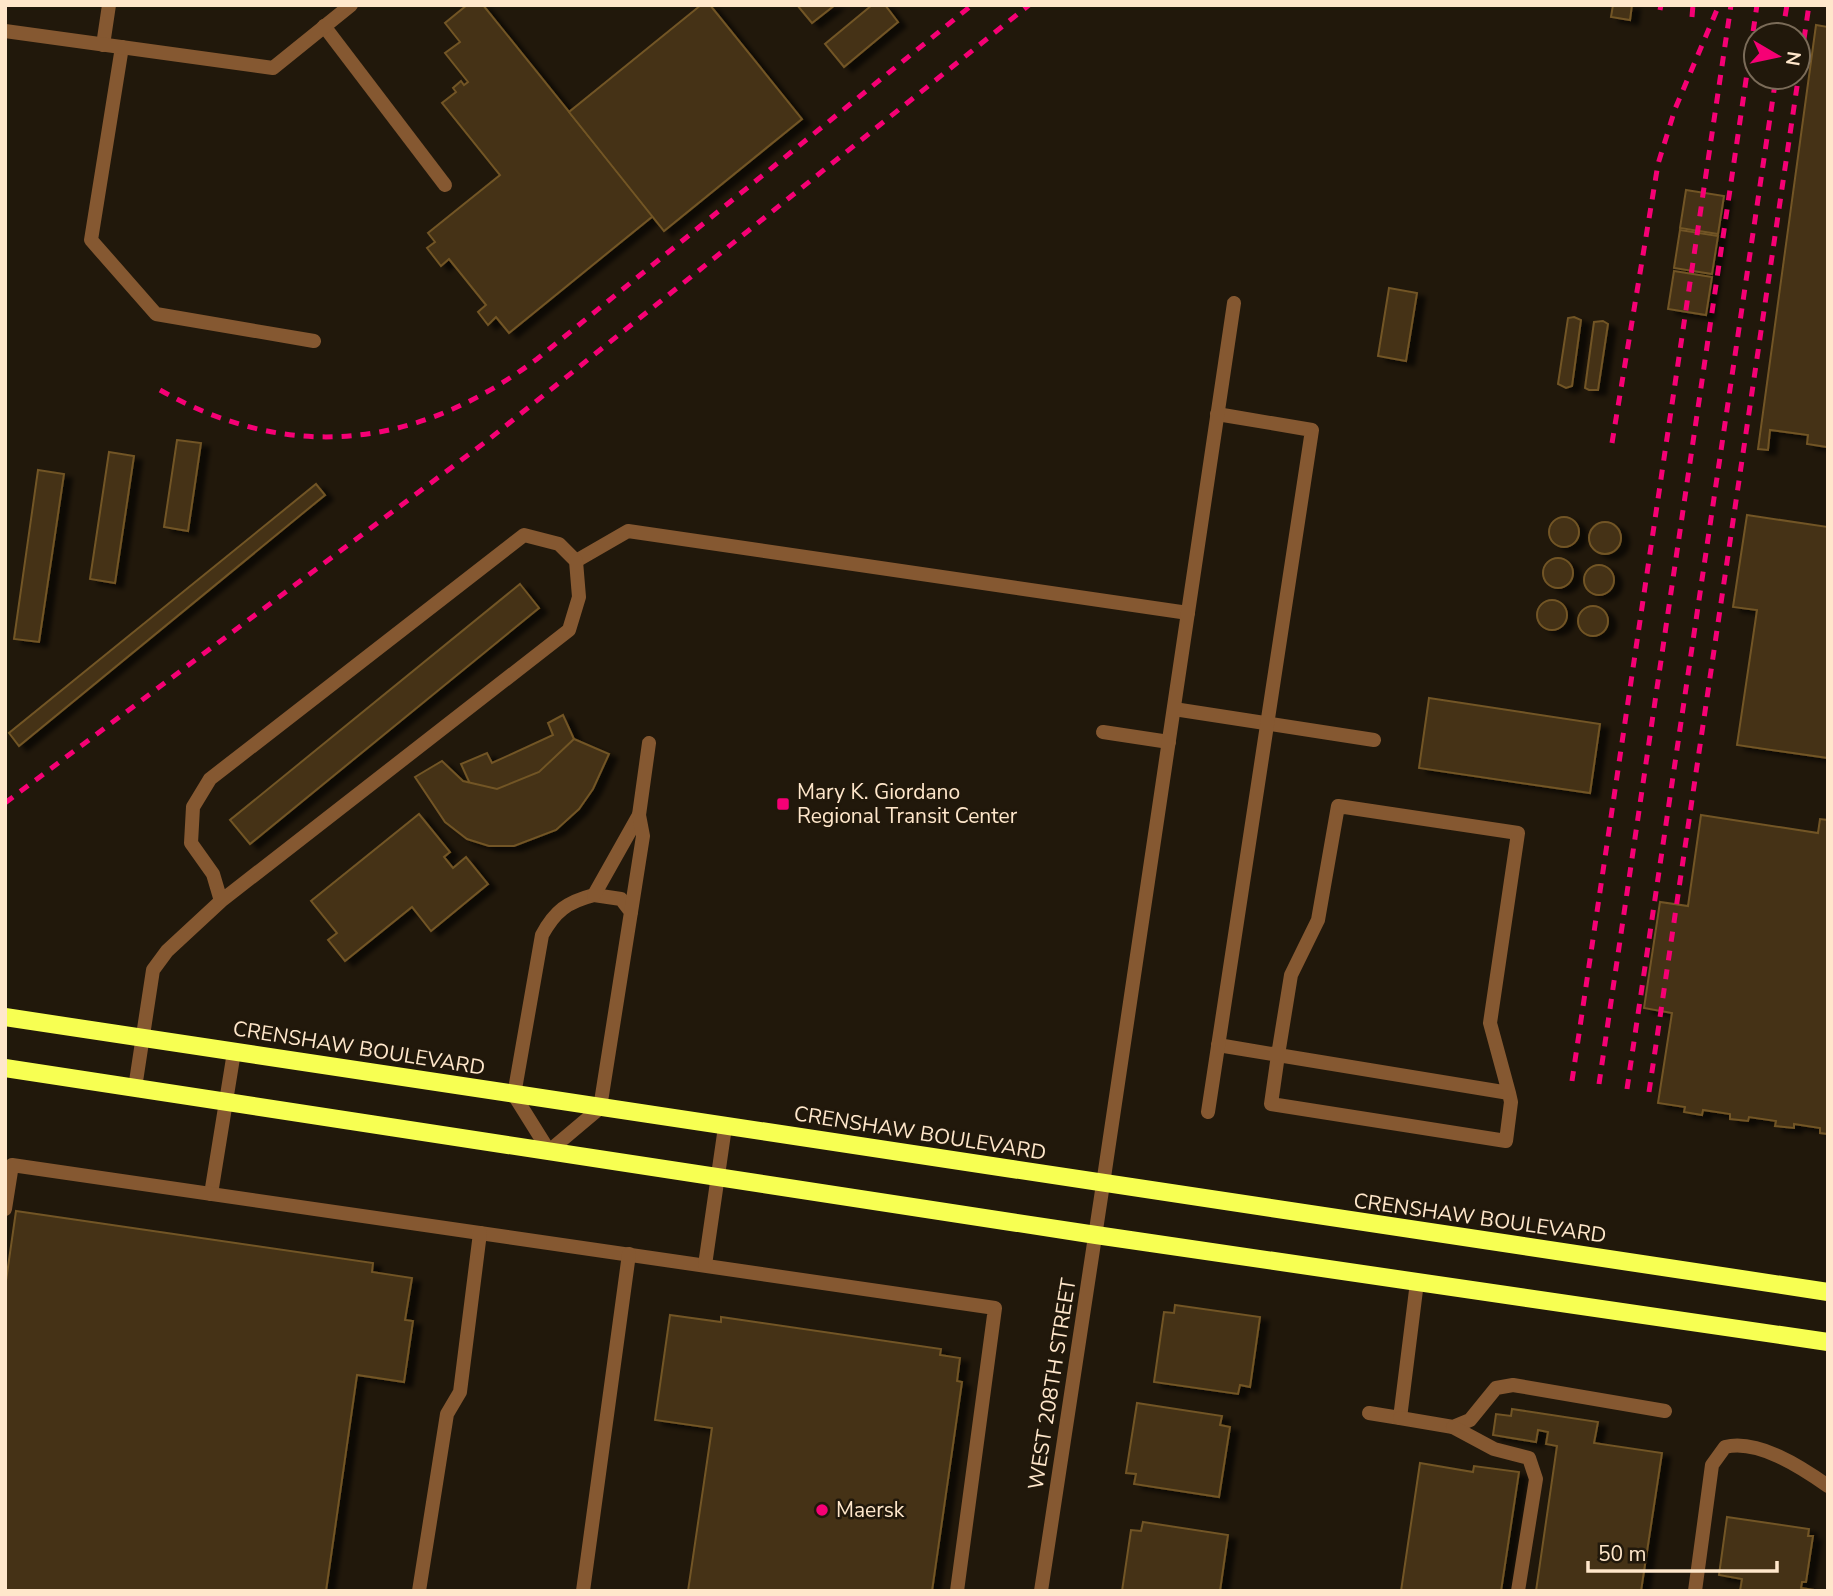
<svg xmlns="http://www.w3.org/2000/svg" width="1833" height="1596" font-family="'Nunito Sans',sans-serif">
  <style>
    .building { fill: #443215; stroke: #725525; stroke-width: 2; filter: url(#shadow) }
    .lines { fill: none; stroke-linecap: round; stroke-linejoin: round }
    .service { stroke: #855831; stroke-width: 14 }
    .minor { stroke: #855831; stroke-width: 14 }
    .tertiary { stroke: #855831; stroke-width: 14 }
    .primary { stroke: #f7ff52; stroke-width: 18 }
    .rail { stroke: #f60075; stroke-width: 5; stroke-dasharray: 10 9; stroke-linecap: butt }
    .poi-dot { fill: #f60075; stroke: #21180b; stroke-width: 2.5 }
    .labels { text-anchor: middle; stroke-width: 5; stroke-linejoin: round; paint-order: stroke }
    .poi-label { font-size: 21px; fill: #ffe7cb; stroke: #21180b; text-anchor: start }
    .street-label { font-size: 21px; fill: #ffe7cb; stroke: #21180b }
  </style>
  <defs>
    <filter id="shadow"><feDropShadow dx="8" dy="4.5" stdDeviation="2" flood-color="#0009"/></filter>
  </defs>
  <rect width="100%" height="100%" fill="#21180b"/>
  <g class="building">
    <polygon points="467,5 483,5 653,216 509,333 496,317 488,325 478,312 486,305 449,259 441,266 427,248 435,242 428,233 500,175 442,103 456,92 453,88 461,81 464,85 468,82 445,53 460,42 445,23"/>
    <polygon points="701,5 710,5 802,119 664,231 569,112"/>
    <polygon points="797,5 835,5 812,23"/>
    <polygon points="872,5 885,5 898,22 844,67 825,44"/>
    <polygon points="1613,5 1632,5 1630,20 1611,17"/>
    <polygon points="1816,25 1828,27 1828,437 1827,447 1807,444 1808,435 1770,430 1768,450 1758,449"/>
    <polygon points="1686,190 1724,196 1718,234 1680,228"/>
    <polygon points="1680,230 1718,236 1712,274 1674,268"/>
    <polygon points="1674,271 1712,277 1706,315 1668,309"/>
    <polygon points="1389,288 1417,293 1406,361 1378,356"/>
    <polygon points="1574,317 1581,320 1572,386 1566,388 1558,384 1568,318"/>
    <polygon points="1603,321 1608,324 1598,390 1589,390 1585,388 1594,322"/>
    <polygon points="177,440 201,443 188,531 164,527"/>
    <polygon points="109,452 134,456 115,583 90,579"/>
    <polygon points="38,470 64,474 39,642 14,639"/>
    <polygon points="316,484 325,495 19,746 9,733"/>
    <polygon points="1747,515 1828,527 1828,758 1737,745 1757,610 1733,607"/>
    <circle cx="1564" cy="532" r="15"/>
    <circle cx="1605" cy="538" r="16"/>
    <circle cx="1558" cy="573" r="15"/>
    <circle cx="1599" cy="580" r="15"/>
    <polygon points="520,584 539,608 250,844 230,820"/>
    <circle cx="1552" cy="615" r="15"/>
    <circle cx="1593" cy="621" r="15"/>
    <polygon points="1429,698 1600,724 1590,793 1419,768"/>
    <polygon points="563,715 584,761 481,808 461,764 487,753 492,763 553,735 548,723"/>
    <polygon points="574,739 609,754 593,789 579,809 556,830 514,846 489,846 467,839 445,822 415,777 442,761 463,781 497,789 539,772"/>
    <polygon points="419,814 450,852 444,857 453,868 466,857 488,884 431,931 412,907 345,961 328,940 337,933 311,901"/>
    <polygon points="1701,815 1818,833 1820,819 1828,820 1828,1134 1820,1133 1820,1128 1794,1124 1794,1128 1775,1126 1776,1121 1749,1117 1748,1121 1730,1119 1730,1114 1703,1110 1702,1115 1684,1112 1685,1107 1658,1103 1672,1013 1644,1008 1660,902 1688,906"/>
    <polygon points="16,1211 373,1263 372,1272 412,1278 405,1320 413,1321 404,1382 357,1375 326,1591 5,1591 5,1288"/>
    <polygon points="1175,1305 1260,1317 1250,1387 1240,1385 1238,1394 1154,1382 1164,1312 1174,1313"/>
    <polygon points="670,1315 721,1322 721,1317 941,1349 940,1355 960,1358 957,1381 962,1382 932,1591 688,1591 712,1428 655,1420"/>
    <polygon points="1137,1403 1222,1416 1220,1425 1230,1427 1219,1497 1134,1484 1136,1474 1126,1473"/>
    <polygon points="1512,1409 1598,1422 1594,1443 1662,1453 1641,1591 1536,1591 1557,1446 1546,1444 1548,1432 1538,1430 1536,1442 1493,1435 1496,1414 1511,1416"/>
    <polygon points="1420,1463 1473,1472 1474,1466 1519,1472 1501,1591 1401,1591"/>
    <polygon points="1727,1517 1809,1529 1808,1536 1813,1536 1806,1582 1802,1582 1801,1588 1821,1591 1740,1591 1742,1579 1719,1575"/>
    <polygon points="1143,1522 1228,1535 1220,1591 1122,1591 1131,1530 1141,1531"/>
  </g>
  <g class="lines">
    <g class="service">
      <polyline points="324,26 445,185"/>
      <polyline points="103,45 109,5"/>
      <polyline points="122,47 91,240 156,314 314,341"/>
      <polyline points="576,561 628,531 1188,613"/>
      <polyline points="1174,709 1374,740"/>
      <polyline points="1103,732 1169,742"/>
      <path d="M 594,895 L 621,899 L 631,912 L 600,1108 L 549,1151 L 514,1095 L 542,935 C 555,911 567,902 594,895 Z"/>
      <polyline points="594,895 639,815"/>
      <polyline points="631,912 643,836 639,815 649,743"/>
      <polyline points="1218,1045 1278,1055 1271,1104 1506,1141 1511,1102 1509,1093 1490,1023 1518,833 1338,806 1318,920 1291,975 1278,1055 1509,1093"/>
      <polyline points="135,1088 153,970 167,951 221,901 569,630 579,597 576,561 559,544 524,535 210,779 193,807 191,843 213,874 221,901"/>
      <polyline points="1208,1112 1312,430 1217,414"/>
      <polyline points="1103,1184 1234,303"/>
      <polyline points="211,1194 234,1052"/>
      <polyline points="5,1209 12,1165 995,1308 957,1591"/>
      <polyline points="705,1265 725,1127"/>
      <polyline points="1369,1413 1400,1418 1417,1282"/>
      <polyline points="1400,1418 1453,1427 1470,1420 1496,1388 1513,1385 1665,1411"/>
      <polyline points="1453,1427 1494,1449 1529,1458 1536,1479 1518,1591"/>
      <polyline points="419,1591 447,1414 460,1392 480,1233"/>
      <polyline points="583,1591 629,1254"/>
      <path d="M 1695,1591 L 1712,1465 L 1725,1447 C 1758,1439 1801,1467 1828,1486"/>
    </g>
    <polyline class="minor" points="1041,1591 1103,1184"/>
    <polyline class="tertiary" points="5,31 273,68 351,5"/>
    <g class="primary">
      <polyline points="5,1017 1828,1292"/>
      <polyline points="5,1068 1096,1235 1828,1342"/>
    </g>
    <g class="rail">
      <polyline points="1660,10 1661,5"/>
      <polyline points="1692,17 1693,5"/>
      <polyline points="1782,35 1787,5"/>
      <path d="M 160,390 C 291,464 418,448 537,359 L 972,5"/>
      <polyline points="1612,443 1658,164 1675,109 1719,5"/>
      <polyline points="5,803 488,440 1029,5"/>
      <polyline points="1572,1081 1731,5"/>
      <polyline points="1599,1084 1757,5"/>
      <polyline points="1627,1089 1776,77"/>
      <polyline points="1649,1092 1809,5"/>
    </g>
  </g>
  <g class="poi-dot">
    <rect x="776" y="797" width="14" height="14" rx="3.5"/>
    <circle cx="822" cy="1510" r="7"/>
  </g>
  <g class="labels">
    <g class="poi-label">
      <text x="797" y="799">Mary K. Giordano<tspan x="797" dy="24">Regional Transit Center</tspan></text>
      <text x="836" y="1517">Maersk</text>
    </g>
    <g class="street-label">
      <text transform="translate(359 1048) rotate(9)" y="7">CRENSHAW BOULEVARD</text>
      <text transform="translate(920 1133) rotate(9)" y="7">CRENSHAW BOULEVARD</text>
      <text transform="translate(1480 1218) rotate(8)" y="7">CRENSHAW BOULEVARD</text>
      <text transform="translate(1052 1384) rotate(-81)" y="7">WEST 208TH STREET</text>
    </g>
  </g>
  <rect width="1833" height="1596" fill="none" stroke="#ffe7cb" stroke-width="14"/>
  <g transform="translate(1777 56) rotate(99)"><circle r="33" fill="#21180b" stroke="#7a6b58" stroke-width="2"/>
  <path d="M0-5L12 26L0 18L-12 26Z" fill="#f60075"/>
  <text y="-10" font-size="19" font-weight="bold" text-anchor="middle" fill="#ffe7cb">N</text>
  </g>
  <path d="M1588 1561v10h189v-10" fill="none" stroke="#ffe7cb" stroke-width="3.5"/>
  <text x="1598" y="1561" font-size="21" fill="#ffe7cb" stroke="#21180b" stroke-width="5" paint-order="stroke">50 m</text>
</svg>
